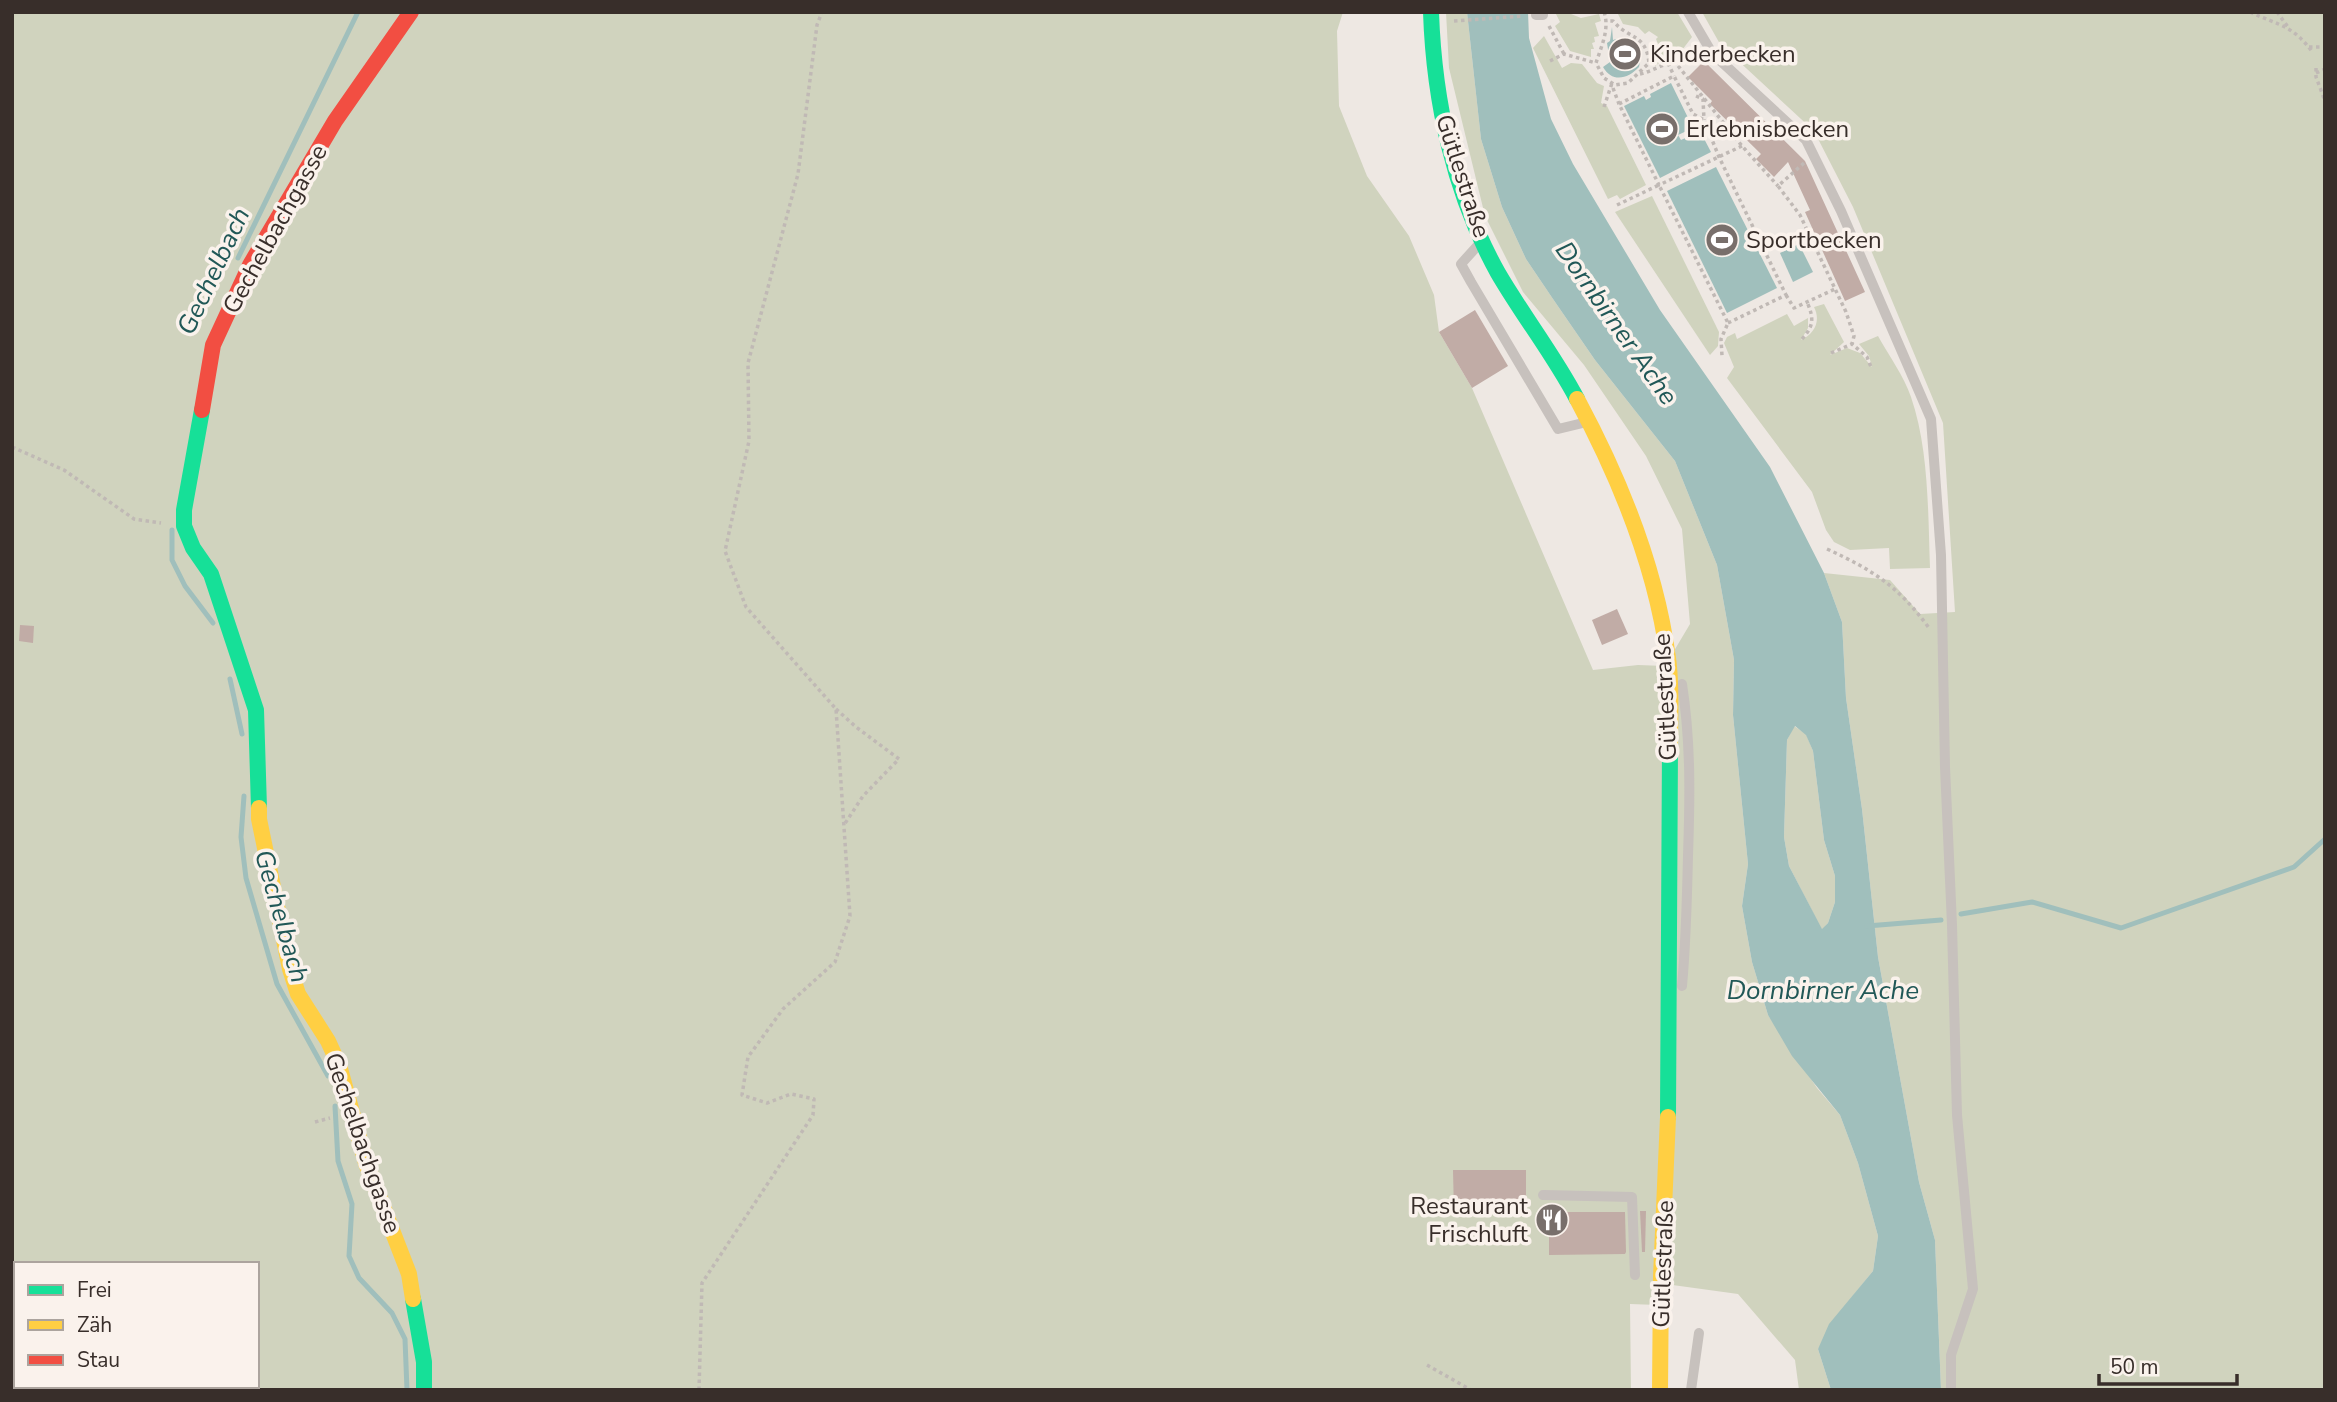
<svg xmlns="http://www.w3.org/2000/svg" width="2337" height="1402" font-family="'Nunito Sans',sans-serif">
  <style>
    .green { fill: #d0d3be }
    .water { fill: #a0bfbc; fill-rule: evenodd }
    .lines { fill: none; stroke-linecap: round; stroke-linejoin: round }
    .stream { stroke: #a0bfbc; stroke-width: 5 }
    .building { fill: #c1aca6 }
    .path { stroke: #c0b9b5; stroke-width: 3.5; stroke-dasharray: 3.5 3.5; stroke-linecap: butt }
    .lane { stroke: #c7c1bd; stroke-width: 10 }
    .fast { stroke: #16e098; stroke-width: 16 }
    .slow { stroke: #ffcf43; stroke-width: 16 }
    .jam { stroke: #f24e42; stroke-width: 16 }
    .labels { text-anchor: middle; stroke-width: 7; stroke-linejoin: round; paint-order: stroke }
    .poi-label { font-size: 24px; fill: #382e2a; stroke: #faf2ec; text-anchor: start }
    .street-label { font-size: 24px; fill: #382e2a; stroke: #faf2ec }
    .water-label { font-size: 26px; font-style: italic; fill: #215857; stroke: #faf2ec }
  </style>
  <rect width="100%" height="100%" fill="#eee8e3"/>
  <g class="green">
    <polygon points="12,12 1343,12 1337,31 1339,106 1367,176 1409,236 1434,295 1439,332 1472,388 1593,670 1638,665 1665,666 1690,624 1682,529 1646,456 1584,365 1523,292 1485,216 1449,68 1446,12 1467,12 1481,139 1502,207 1526,259 1553,299 1595,360 1675,461 1717,565 1734,660 1733,715 1748,864 1742,906 1752,962 1768,1015 1817,1088 1840,1115 1858,1163 1878,1236 1873,1271 1852,1297 1818,1349 1831,1390 1799,1390 1795,1360 1738,1294 1658,1283 1658,1305 1630,1304 1631,1390 33,1390 32,1386 257,1386 257,1264 16,1264 16,1346 12,1337"/>
    <polygon points="1555,12 1566,12 1581,18 1599,14 1601,21 1595,23 1599,36 1594,37 1595,42 1592,43 1594,49 1591,49 1591,57 1570,51 1555,26 1560,22"/>
    <polygon points="1617,12 1677,12 1692,37 1676,58 1666,58 1655,66 1654,46 1658,44 1656,39 1658,37 1649,31 1645,34 1638,27 1623,24"/>
    <polygon points="1702,12 2325,12 2325,1390 1941,1390 1935,1240 1919,1182 1878,957 1862,809 1846,698 1842,622 1824,573 1890,580 1920,614 1955,612 1943,423 1853,207 1814,131 1720,44"/>
    <polygon points="1544,36 1562,68 1571,63 1582,64 1597,83 1604,86 1601,103 1607,106 1646,185 1620,199 1617,195 1608,199 1533,48"/>
    <polygon points="1652,196 1719,332 1718,346 1710,355 1615,212"/>
    <path d="M 1824,304 L 1844,342 L 1830,355 L 1847,348 L 1860,353 L 1872,367 L 1869,356 L 1859,344 L 1878,336 C 1889,356 1904,376 1911,397 C 1929,449 1928,513 1930,568 L 1890,569 L 1889,548 L 1850,550 L 1834,542 L 1826,530 L 1812,492 L 1727,378 L 1734,367 L 1724,343 L 1727,337 L 1735,333 L 1737,339 L 1787,314 L 1794,326 L 1808,318 L 1808,328 L 1801,340 C 1815,333 1821,321 1814,307 Z"/>
    <polygon points="1794,726 1806,734 1813,751 1824,840 1835,876 1835,902 1828,923 1822,930 1789,866 1784,837 1787,740"/>
  </g>
  <g class="water">
    <path d="M 1467,12 L 1528,12 L 1529,38 L 1551,119 L 1573,164 L 1660,310 L 1770,467 L 1824,573 L 1842,622 L 1846,698 L 1862,809 L 1878,957 L 1919,1182 L 1935,1240 L 1941,1390 L 1831,1390 L 1818,1349 L 1829,1324 L 1873,1271 L 1878,1236 L 1858,1163 L 1840,1115 L 1792,1056 L 1768,1015 L 1752,962 L 1742,906 L 1748,864 L 1733,715 L 1734,660 L 1717,565 L 1675,461 L 1595,360 L 1553,299 L 1526,259 L 1502,207 L 1481,139 ZM 1795,726 L 1806,735 L 1813,751 L 1824,840 L 1835,876 L 1835,902 L 1828,923 L 1822,929 L 1789,866 L 1784,837 L 1787,740 Z"/>
    <path d="M 1612,27 L 1613,40 L 1616,39 L 1629,52 L 1637,48 L 1641,56 L 1639,67 C 1628,79 1612,83 1603,67 L 1610,62 L 1607,43 L 1610,41 Z"/>
    <polygon points="1671,83 1693,128 1678,135 1681,140 1700,131 1711,152 1660,178 1624,106 1644,96 1646,100 1651,97 1650,94"/>
    <polygon points="1716,167 1777,288 1727,313 1667,191"/>
    <polygon points="1799,244 1813,272 1793,282 1780,253"/>
  </g>
  <g class="lines">
    <g class="stream">
      <polyline points="238,258 358,12"/>
      <polyline points="172,530 172,560 185,586 213,623"/>
      <polyline points="230,679 242,734"/>
      <polyline points="244,796 241,837 246,878 277,984 328,1076"/>
      <polyline points="1961,914 2032,902 2121,928 2294,867 2325,839"/>
      <polyline points="1867,926 1941,920"/>
      <polyline points="335,1106 338,1161 352,1204 349,1256 359,1278 392,1313 405,1339 407,1390"/>
    </g>
  </g>
  <g class="building">
    <polygon points="1704,61 1805,161 1865,292 1845,301 1805,212 1810,210 1788,162 1774,177 1756,159 1761,154 1710,104 1712,101 1688,77"/>
    <polygon points="1475,310 1508,366 1472,388 1439,332"/>
    <polygon points="1617,609 1628,634 1602,645 1592,620"/>
    <polygon points="20,625 34,626 33,643 19,641"/>
    <polygon points="1453,1170 1526,1170 1526,1213 1454,1213"/>
    <polygon points="1640,1211 1646,1211 1645,1252 1642,1252"/>
    <polygon points="1549,1212 1625,1212 1626,1252 1625,1254 1549,1255"/>
  </g>
  <g class="lines">
    <g class="path">
      <polyline points="1577,12 1578,12"/>
      <path d="M 1604,12 C 1610,29 1601,47 1596,63 L 1604,78 L 1615,85 L 1628,83 L 1649,63 C 1646,33 1629,40 1613,21 L 1607,21"/>
      <path d="M 2250,12 C 2280,26 2293,25 2313,53"/>
      <polyline points="2277,12 2288,27"/>
      <polyline points="1454,21 1523,16"/>
      <polyline points="1549,26 1564,54"/>
      <polyline points="2309,47 2325,47"/>
      <polyline points="1550,61 1564,54 1596,63"/>
      <polyline points="1668,63 1674,76"/>
      <polyline points="2316,68 2316,77 2325,101"/>
      <polyline points="2316,73 2325,69"/>
      <path d="M 1640,74 C 1653,71 1662,64 1675,62 L 1742,146 L 1778,186"/>
      <polyline points="1613,88 1619,104"/>
      <polyline points="1696,96 1703,99 1704,120"/>
      <polyline points="1604,107 1612,83"/>
      <polyline points="1804,163 1778,186 1800,215 1846,312 1854,336 1852,344"/>
      <polyline points="1617,205 1659,185 1728,323 1721,339 1722,356"/>
      <polyline points="1786,295 1794,308 1835,289"/>
      <polyline points="1728,323 1786,295 1719,157 1704,120 1693,114 1674,76 1619,104 1659,185 1742,146"/>
      <path d="M 1802,339 C 1814,326 1814,318 1807,302"/>
      <polyline points="1831,353 1852,344 1867,357 1871,367"/>
      <polyline points="12,447 64,470 134,519 161,523"/>
      <path d="M 1827,549 C 1873,570 1899,587 1929,628"/>
      <polyline points="836,709 856,727 899,759 863,796 844,825"/>
      <polyline points="315,1122 330,1118"/>
      <polyline points="1427,1365 1471,1390"/>
      <polyline points="699,1390 702,1283 813,1115 814,1099 791,1094 767,1103 742,1095 748,1057 783,1009 835,962 850,916 836,709 746,607 725,551 749,441 748,363 798,174 817,25 822,12"/>
    </g>
    <g class="lane">
      <polyline points="1688,12 1712,53 1806,140 1841,211 1931,419 1941,555 1945,767 1952,925 1957,1115 1973,1289 1951,1355 1951,1390"/>
      <polyline points="1536,15 1543,15 1543,12"/>
      <polyline points="1480,243 1461,264 1471,282 1558,429 1587,422"/>
      <path d="M 1682,986 C 1686,943 1687,900 1688,856 C 1690,798 1691,742 1682,684"/>
      <polyline points="1543,1195 1632,1197 1635,1275"/>
      <polyline points="1691,1390 1699,1333"/>
    </g>
    <g class="fast">
      <path d="M 1431,12 C 1434,102 1454,194 1498,273 C 1523,316 1554,355 1577,399"/>
      <polyline points="202,410 184,510 184,526 193,548 211,574 256,710 259,808"/>
      <polyline points="1668,1117 1670,744"/>
      <polyline points="413,1299 424,1362 424,1390"/>
    </g>
    <g class="slow">
      <path d="M 1577,399 C 1620,479 1656,567 1668,658 C 1672,686 1670,716 1670,744"/>
      <polyline points="259,808 259,819 290,969 298,994 328,1041 339,1065 366,1163 409,1274 413,1299"/>
      <polyline points="1660,1390 1661,1277 1668,1117"/>
    </g>
    <polyline class="jam" points="202,410 213,345 250,265 335,121 411,12"/>
  </g>
  <defs>
    <symbol id="stadium-disc" viewBox="-11 -11 22 22"><circle r="9.5" fill="#786f6b" stroke="#faf2ec"/><path d="M0-5a6.5 5 0 1 0 0 10a6.5 5 0 1 0 0-10ZM-3.5-1.8h7v3.6h-7Z" fill="#fff"/></symbol>
    <symbol id="restaurant-disc" viewBox="-11 -11 22 22"><circle r="9.5" fill="#786f6b" stroke="#faf2ec"/><path d="M-5-6h1v4h1v-4h1v4h1v-4h1v5L-1.5 .5V6h-2V.5L-5-1ZM5-6V6H3V1.5H1.5Q1.5-4 5-6Z" fill="#fff"/></symbol>
  </defs>
  <g fill-rule="evenodd">
    <use href="#stadium-disc" x="1606" y="35" width="38" height="38"/>
    <use href="#stadium-disc" x="1643" y="110" width="38" height="38"/>
    <use href="#stadium-disc" x="1703" y="221" width="38" height="38"/>
    <use href="#restaurant-disc" x="1533" y="1201" width="38" height="38"/>
  </g>
  <g class="labels">
    <g class="poi-label">
      <text x="1650" y="62">Kinderbecken</text>
      <text x="1686" y="137">Erlebnisbecken</text>
      <text x="1746" y="248">Sportbecken</text>
      <text x="1528" y="1214" text-anchor="end">Restaurant<tspan x="1528" dy="28">Frischluft</tspan></text>
    </g>
    <g class="street-label">
      <text transform="translate(1463 176) rotate(72)" y="8">Gütlestraße</text>
      <text transform="translate(275 229) rotate(-61)" y="8">Gechelbachgasse</text>
      <text transform="translate(1665 697) rotate(-93)" y="8">Gütlestraße</text>
      <text transform="translate(363 1143) rotate(71)" y="8">Gechelbachgasse</text>
      <text transform="translate(1663 1264) rotate(-88)" y="8">Gütlestraße</text>
    </g>
    <g class="water-label">
      <text transform="translate(213 271) rotate(-65)" y="9">Gechelbach</text>
      <text transform="translate(1617 323) rotate(55)" y="9">Dornbirner Ache</text>
      <text transform="translate(282 916) rotate(74)" y="9">Gechelbach</text>
      <text x="1823" y="999">Dornbirner Ache</text>
    </g>
  </g>
  <rect width="2337" height="1402" fill="none" stroke="#382e2a" stroke-width="28"/>
  <rect x="14" y="1262" width="245" height="126" fill="#faf2ec" stroke="#aca49e" stroke-width="2"/>
  <rect x="28" y="1285" width="35" height="10" fill="#16e098" stroke="#aca49e" stroke-width="2"/>
  <text x="77" y="1297" font-size="21" fill="#382e2a">Frei</text>
  <rect x="28" y="1320" width="35" height="10" fill="#ffcf43" stroke="#aca49e" stroke-width="2"/>
  <text x="77" y="1332" font-size="21" fill="#382e2a">Zäh</text>
  <rect x="28" y="1355" width="35" height="10" fill="#f24e42" stroke="#aca49e" stroke-width="2"/>
  <text x="77" y="1367" font-size="21" fill="#382e2a">Stau</text>
  <path d="M2099 1374v10h138v-10" fill="none" stroke="#382e2a" stroke-width="3.5"/>
  <text x="2110" y="1374" font-size="21" fill="#382e2a" stroke="#faf2ec" stroke-width="5" paint-order="stroke">50 m</text>
</svg>
